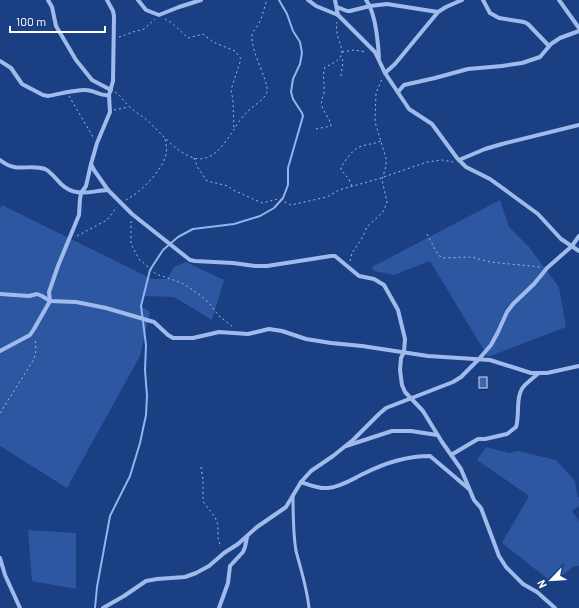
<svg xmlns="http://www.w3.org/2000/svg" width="579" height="608" font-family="Barlow,sans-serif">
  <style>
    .green { fill: #2e57a2 }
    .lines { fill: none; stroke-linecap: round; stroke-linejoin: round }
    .stream { stroke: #92b4ed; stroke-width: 2 }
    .building { fill: #3e65aa; stroke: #c4d7f8; filter: url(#shadow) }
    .path { stroke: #a0bbeb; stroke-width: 1; stroke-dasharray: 2 3; stroke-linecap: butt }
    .service { stroke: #a0bbeb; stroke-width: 3 }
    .minor { stroke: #a0bbeb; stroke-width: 4 }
  </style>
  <defs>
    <filter id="shadow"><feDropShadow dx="2" dy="2" stdDeviation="2" flood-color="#0009"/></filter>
  </defs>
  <rect width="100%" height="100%" fill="#1a3f83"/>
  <g class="green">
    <polygon points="500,200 509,227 529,247 559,287 566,327 488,357 430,261 394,275 374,271 372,267"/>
    <polygon points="2,205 152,279 167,279 174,267 186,262 224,280 212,320 174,297 144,296 141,306 150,312 140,356 67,488 0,446 0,209"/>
    <polygon points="486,447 509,453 518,451 556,460 575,481 577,495 579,498 579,506 572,511 579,521 579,566 574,566 553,583 502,543 529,496 477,460"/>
    <polygon points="28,530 76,533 76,589 32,581"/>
  </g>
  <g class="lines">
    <polyline class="stream" points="95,608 97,587 110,516 130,476 140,443 146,415 147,396 145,370 146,345 141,306 150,270 163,250 178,237 193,229 234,224 260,216 274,208 283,198 288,185 288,168 303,116 302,113 293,99 291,92 293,79 300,64 302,53 300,42 293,31 287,14 279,0"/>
  </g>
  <rect class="building" x="479" y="377" width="8" height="11"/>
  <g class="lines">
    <g class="path">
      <polyline points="165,19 172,23 188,38 203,34 213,42 235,51 241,59 231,90 233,100 234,130"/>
      <polyline points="119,37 133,32 144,29 155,19"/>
      <polyline points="342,52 354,50 366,52"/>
      <polyline points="341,76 343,61 341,57"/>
      <path d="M 115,92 C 121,96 124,102 130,107 C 136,113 143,116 149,122 C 162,134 174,150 191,157 C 218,168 232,127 246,113 C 252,106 264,101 267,92 C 269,81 251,53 252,36 C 252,31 257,28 259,23 C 263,16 264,7 267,0"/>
      <polyline points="69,96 93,137"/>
      <polyline points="114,110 129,107"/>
      <path d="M 316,129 L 331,126 C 330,118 324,113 322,106 C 320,101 323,98 324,93 C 325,85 322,76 325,67 C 357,54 333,45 337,22"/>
      <polyline points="194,158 198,168 207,181 228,186 233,190 262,203 278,199 291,205 327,197 339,190 378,179 427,162 442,160 453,162"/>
      <path d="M 352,186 L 349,179 L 341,170 L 341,167 C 347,159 352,149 362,146 C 368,144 374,144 381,141"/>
      <path d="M 126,200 C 140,193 163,170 166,154 C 167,149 166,143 165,139"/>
      <polyline points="131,221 131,244 139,259 156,274 182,283 200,295 209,303 219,316 233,327"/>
      <polyline points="427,234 438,255 443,258 472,257 490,262 540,267"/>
      <polyline points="77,236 107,220 117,207"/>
      <polyline points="350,261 352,253 361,240 367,227 383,212 387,202 382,180 386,166 386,158 375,122 376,93 382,79"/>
      <polyline points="0,413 34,359 36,351 35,338"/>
      <polyline points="201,467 203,480 203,499 204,503 215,517 218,525 218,538 221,547"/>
    </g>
    <path class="service" d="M 293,495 C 293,514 293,533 296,551 C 301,570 307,588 309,608"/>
    <g class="minor">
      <polyline points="48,0 52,7 56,26 76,60 92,80 111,90"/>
      <polyline points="107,0 113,11 114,16 113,81 109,95 110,112 97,143 91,164 94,170 108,190 132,214 190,260 195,261 233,263 255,266 267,266 331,256 335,256 359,276 374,279 384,285 398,310 405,339 404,352 401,358 400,370 402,385 405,392 423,411 442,442 461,469 474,500 481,508 499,556 506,567 523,584 537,592 555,608"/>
      <polyline points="138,0 146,10 159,15 179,7 201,0"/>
      <polyline points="308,0 316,6 338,15 375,52 385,73 409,109 432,124 457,158 466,167 490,179 538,214 561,239 579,251"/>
      <polyline points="335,0 338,15"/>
      <path d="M 366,0 C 376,13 378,41 379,58"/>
      <polyline points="483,0 490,13 499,18 524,22 528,24 549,46"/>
      <polyline points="559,0 579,28"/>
      <polyline points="337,7 347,11 350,11 370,6 387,4 438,12"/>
      <path d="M 0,61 L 11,68 L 22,84 L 43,95 L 48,96 C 60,94 73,90 85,90 C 95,90 101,97 109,95"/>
      <polyline points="385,73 395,64 438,12 446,7 462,0"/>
      <polyline points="398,92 404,85 435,78 468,69 502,66 522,63 540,57 551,44 560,38 579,31"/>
      <path d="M 0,160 C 4,163 9,166 14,167 C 24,169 33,165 45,169 C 51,172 56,179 61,184 C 76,198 90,191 108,190"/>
      <polyline points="459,160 485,149 502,144 579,125"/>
      <polyline points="0,294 29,296 37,294 42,296 50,301 76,302 106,308 154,322 168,335 173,338 193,338 219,332 248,334 269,329 282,331 306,339 331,343 362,346 428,356 490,360 531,373 547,373 579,366"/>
      <polyline points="0,351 30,335 34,329 50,301 49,292 58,266 79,215 80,199 81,193 86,186 91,164"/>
      <polyline points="346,446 392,431 411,431 437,435"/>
      <path d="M 451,455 L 478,439 L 485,439 L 507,434 L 516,427 C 520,415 515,396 524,386 C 529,381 534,377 539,373"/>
      <path d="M 301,482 C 310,485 319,489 328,488 C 341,487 354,478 365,473 C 385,463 407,456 430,456 L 469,489"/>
      <polyline points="0,558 5,575 20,608"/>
      <polyline points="103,608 124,596 146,581 157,579 185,577 196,573 209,566 224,553 238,544 257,527 286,507 301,482 311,471 333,456 353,440 379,414 386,408 453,382 461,377 479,359 491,345 498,332 507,312 513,304 534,284 547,268 572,246 579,236"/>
      <polyline points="219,608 228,583 230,566 243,552 245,547 247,537"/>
    </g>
  </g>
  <g transform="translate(551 580) rotate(245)" stroke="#1a3f83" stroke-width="3" paint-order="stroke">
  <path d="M0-3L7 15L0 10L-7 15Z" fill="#ffffff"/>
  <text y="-6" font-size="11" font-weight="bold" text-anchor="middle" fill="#ffffff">N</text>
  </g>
  <path d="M10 26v6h95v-6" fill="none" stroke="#ffffff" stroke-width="2"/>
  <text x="16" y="26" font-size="12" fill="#ffffff" stroke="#1a3f83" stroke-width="3" paint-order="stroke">100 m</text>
</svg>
